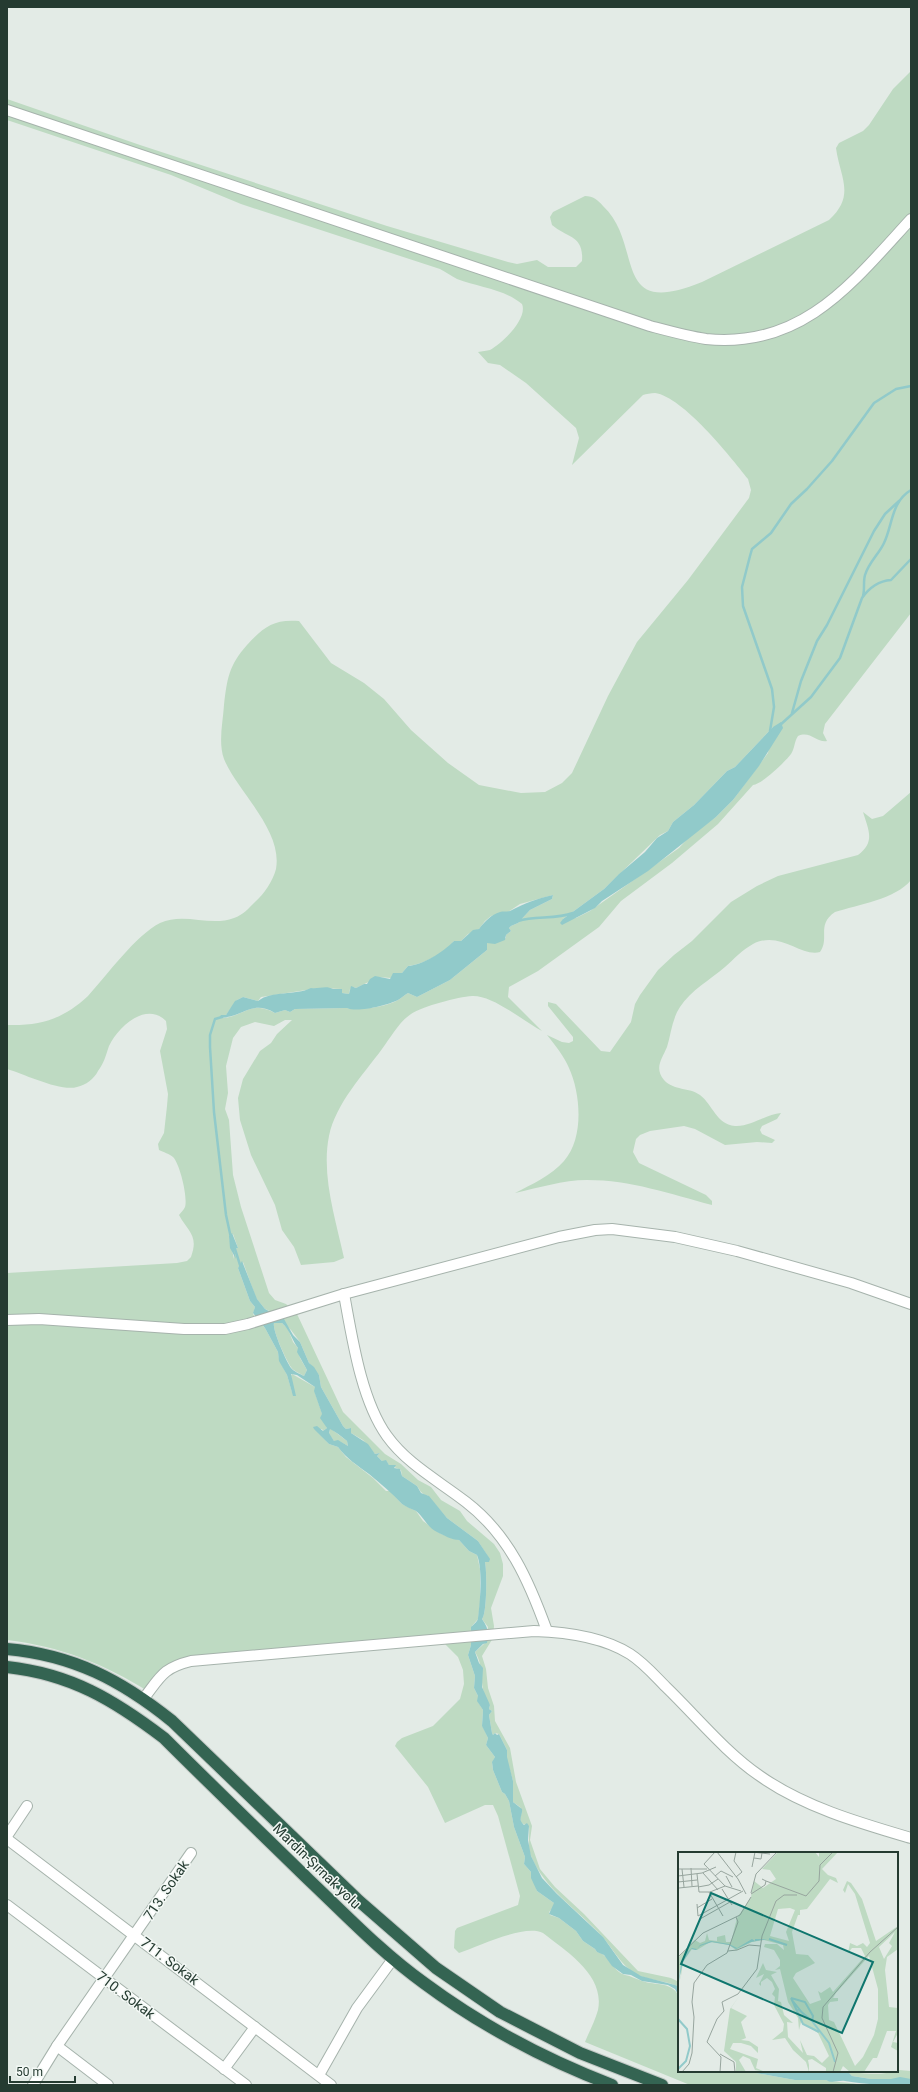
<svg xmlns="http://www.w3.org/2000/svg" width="918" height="2092" font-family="Roboto,sans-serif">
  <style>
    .green { fill: #bedac2; fill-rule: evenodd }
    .water { fill: #91caca; fill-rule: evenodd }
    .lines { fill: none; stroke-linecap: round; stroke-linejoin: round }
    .stream { stroke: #91caca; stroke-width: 2.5 }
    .minor-casing { stroke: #a6b3ac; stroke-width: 12 }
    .highway-casing { stroke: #c2c8c5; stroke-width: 14 }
    .minor { stroke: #fff; stroke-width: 10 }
    .highway { stroke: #346452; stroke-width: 12 }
    .labels { text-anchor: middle; stroke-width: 3; stroke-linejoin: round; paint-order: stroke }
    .street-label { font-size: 14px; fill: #253b31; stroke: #f3f8f5 }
    .inset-river { fill: none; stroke: #91caca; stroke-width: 2 }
    .inset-road { fill: none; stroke: #97a59e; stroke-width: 1 }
    .view { fill: #0f766e; fill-opacity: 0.15; stroke: #0f766e; stroke-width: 2 }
    .inset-edge { fill: none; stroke: #253b31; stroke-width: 2 }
  </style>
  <rect width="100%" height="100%" fill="#e3ebe6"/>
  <g class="green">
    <path d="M 911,71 L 911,613 L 825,724 L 823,733 L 827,741 C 817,743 810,730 798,736 C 794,742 795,748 791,754 C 785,762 762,784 753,785 L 718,824 L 672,863 L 621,901 L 599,927 L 538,971 L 509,987 L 508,997 L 542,1031 C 523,1021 493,995 472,996 C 458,997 423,1006 411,1014 C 399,1022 391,1037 382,1049 C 363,1075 336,1103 329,1136 C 321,1176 336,1220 344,1258 L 334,1262 L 301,1265 L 294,1247 L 282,1230 L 275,1205 L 251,1155 L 240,1120 L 238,1098 L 243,1079 L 260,1051 L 271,1043 L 277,1034 L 292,1020 L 285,1020 L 274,1026 L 255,1022 L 241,1027 L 233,1038 L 226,1066 L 228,1093 L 225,1109 L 229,1120 L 233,1175 L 241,1207 L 269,1293 L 275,1300 L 286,1304 L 297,1314 L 343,1412 L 385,1454 L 401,1464 L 418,1480 L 431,1487 L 441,1500 L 460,1511 L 467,1521 L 494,1544 L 500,1553 L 503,1564 L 503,1576 L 491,1608 L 494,1626 L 493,1638 L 482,1656 L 486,1669 L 488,1688 L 494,1706 L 495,1721 L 510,1748 L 516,1782 L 532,1826 L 530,1840 L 540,1869 L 555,1887 L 584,1914 L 638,1971 L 671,1978 L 679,1982 L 679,1987 C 666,1980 649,1981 636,1974 C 619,1964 612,1946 598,1932 C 574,1907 545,1889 531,1856 C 527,1846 530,1835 529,1826 L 521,1823 L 520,1818 L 522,1812 L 520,1807 L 513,1802 L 513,1781 L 506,1757 L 507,1750 L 499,1734 L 495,1733 L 493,1735 L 492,1733 L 489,1715 L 492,1711 L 489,1709 L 490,1705 C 477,1689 486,1669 475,1652 L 485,1643 L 488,1627 L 482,1619 C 487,1614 487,1570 485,1562 L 489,1562 L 487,1555 L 478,1541 L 447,1518 L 427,1495 L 426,1496 L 421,1492 L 417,1486 L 402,1476 L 401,1470 L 394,1467 L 395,1465 L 389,1465 L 386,1461 L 382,1461 L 377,1456 L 380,1453 L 375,1454 L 363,1440 L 351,1433 L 351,1428 L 346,1429 L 343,1426 L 321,1387 L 319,1375 L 309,1363 L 300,1342 L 291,1330 L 272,1312 L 265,1309 L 256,1298 L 243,1262 L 238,1268 L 250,1301 L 255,1307 L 253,1314 L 265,1328 L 278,1352 L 279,1359 L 287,1375 L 292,1392 L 294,1392 L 291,1376 L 292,1374 L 315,1387 L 315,1393 L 327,1428 L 323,1431 L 322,1429 L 316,1430 L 329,1444 L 338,1447 L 346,1457 L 373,1478 L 386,1491 L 390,1491 L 402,1504 L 416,1511 L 423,1521 L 441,1534 L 459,1540 L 469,1551 L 477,1555 L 480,1569 L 480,1604 L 478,1619 L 472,1626 L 471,1645 L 468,1655 L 475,1676 L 474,1688 L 478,1696 L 478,1702 L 483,1710 L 482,1725 L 488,1738 L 486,1745 L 495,1757 L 492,1763 L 493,1770 L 502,1792 L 505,1794 L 509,1801 L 514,1827 L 525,1857 L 524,1864 L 531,1872 L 537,1891 L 554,1903 L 554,1907 L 549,1912 L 550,1915 L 559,1918 L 576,1931 L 583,1941 L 595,1949 L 597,1952 C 609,1954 612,1971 625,1975 C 631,1976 636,1979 642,1981 C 656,1986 671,1981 679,1996 L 679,2071 L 745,2071 L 795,2080 L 826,2080 C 828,2081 859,2084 864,2085 L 690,2085 L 585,2042 C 589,2032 595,2021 598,2010 C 605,1975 567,1952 543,1933 C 524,1924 479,1946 459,1953 L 454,1948 L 455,1931 L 457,1928 L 518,1905 L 520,1896 L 498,1816 L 493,1805 L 485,1805 L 445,1823 L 428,1787 L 395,1746 L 397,1742 L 402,1738 L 433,1726 L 460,1699 L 464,1684 L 463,1670 L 458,1657 L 444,1643 L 173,1665 L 149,1692 C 105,1664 59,1646 7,1640 L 7,1273 L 177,1263 L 187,1261 L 191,1257 C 199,1235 188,1232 179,1215 C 181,1212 184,1210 185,1207 C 188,1198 180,1164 173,1157 C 170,1154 163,1152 159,1150 L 158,1144 L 164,1133 L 167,1106 L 168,1094 L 160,1051 L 167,1029 L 166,1021 C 146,1001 118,1027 109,1046 C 106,1055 104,1063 98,1071 C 94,1079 86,1085 77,1087 C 61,1092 24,1074 7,1069 L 7,1025 C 41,1026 63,1019 88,996 C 107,975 136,935 160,923 C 184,912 210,927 234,918 C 243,915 249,908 255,902 C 264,894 273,881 276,869 C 283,830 237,791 224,759 C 218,742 223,722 224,705 C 227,679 229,665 247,645 C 264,627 273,619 299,621 L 331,663 L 364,683 L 384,699 L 411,730 L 448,763 L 479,785 L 521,793 L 545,792 L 562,783 L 572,773 L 608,696 L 637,642 L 688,580 L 749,498 L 751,490 L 748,479 C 730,456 683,397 655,393 C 651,393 646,394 643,395 L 572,465 L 579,438 L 576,428 L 526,383 L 500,365 L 488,363 L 478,352 C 482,351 487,351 490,350 C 503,343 528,318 522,304 C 504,289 478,287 457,279 C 451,276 446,272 440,269 L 241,204 L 171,175 L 7,120 L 7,99 L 140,145 L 387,226 L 508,262 L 517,264 L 537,260 L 548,267 L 576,267 L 582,261 C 584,235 567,238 552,225 L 550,217 L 553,212 L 585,196 C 593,196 598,200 603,206 C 645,245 609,320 702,282 L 829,220 C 856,195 840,178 836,148 L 839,143 L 863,131 L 869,125 L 893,89 ZM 773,727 L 768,753 L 733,800 L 716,817 L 690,836 L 679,848 L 590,911 L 576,918 L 563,919 L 604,889 L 660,835 L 668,831 L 673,822 L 694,805 L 727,771 L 735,767 ZM 553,895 L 552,899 L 530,910 L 518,923 L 511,926 L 509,928 L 511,931 L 506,935 L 506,938 L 494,943 L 487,943 L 487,950 L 450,980 L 417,997 L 408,993 C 404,995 402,998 398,1000 C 386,1007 359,1011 347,1008 L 295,1009 L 290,1012 L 285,1010 L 275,1013 C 249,999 243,1019 219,1018 L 226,1015 L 237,1000 L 243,997 L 258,1001 L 261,997 L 319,988 L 341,989 L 342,993 L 349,994 L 350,989 L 354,987 L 356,988 L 379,977 L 391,978 L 402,973 L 408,966 C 419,965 433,958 443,952 C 448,950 450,945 454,941 L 461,941 L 468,934 L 479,929 L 485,921 L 491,916 L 508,912 L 520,904 ZM 233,1234 L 238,1248 L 234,1249 L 234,1259 L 229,1236 Z"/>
    <path d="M 911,792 L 911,880 C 896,899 857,905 835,912 C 816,925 830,938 820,952 C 800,957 780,930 753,944 C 742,950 734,959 725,967 C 710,980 691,990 680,1007 C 672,1019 671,1034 667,1047 C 662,1059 654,1068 664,1080 C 674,1091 689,1087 700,1095 C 713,1105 716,1124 735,1126 C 751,1127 766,1114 781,1113 L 777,1119 L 762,1126 L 760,1130 L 762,1134 L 775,1140 L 772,1143 L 757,1142 L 725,1145 L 695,1129 L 684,1126 L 650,1131 L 640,1135 L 636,1139 L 633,1152 L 639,1163 L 706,1195 L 712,1201 L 712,1205 C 670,1194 631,1180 587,1180 C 563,1180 538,1188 515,1193 C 532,1184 551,1176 564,1161 C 584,1139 581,1094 569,1068 C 564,1056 555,1045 547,1035 L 562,1042 L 569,1043 L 573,1041 L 573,1037 L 548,1006 L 548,1002 L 556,1004 L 601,1051 L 610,1052 L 631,1022 L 635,1004 L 640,995 L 658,970 L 674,955 L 692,941 L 731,902 L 757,886 L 778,876 L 858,855 C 876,842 868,829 863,812 L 872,819 L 883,816 Z"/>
    <path d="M 274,1323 L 282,1323 L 288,1329 L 293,1342 L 298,1348 L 300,1358 L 307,1370 L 304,1376 C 300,1373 293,1371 291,1367 C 286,1360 272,1329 274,1323 Z"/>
    <polygon points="330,1428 347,1441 348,1446 339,1441 334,1441 329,1434"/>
    <path d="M 899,2070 L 911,2071 L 911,2079 L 871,2079 L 852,2076 L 847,2072 L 832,2071 C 856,2071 876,2078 899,2070 Z"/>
  </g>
  <g class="water">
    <polygon points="781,722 783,728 759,766 733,800 716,817 648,871 602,901 595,908 562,925 560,923 563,919 604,889 619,874 645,852 657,838 668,831 673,822 694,805 727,771 735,767 773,727"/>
    <path d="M 553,895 L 552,899 L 530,910 L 518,923 L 511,926 L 509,928 L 511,931 L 506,935 L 505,940 L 495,944 L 487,943 L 487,950 L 450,980 L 417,997 L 408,993 C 404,995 402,998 398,1000 C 388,1005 357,1013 347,1008 L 295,1009 L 290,1012 L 285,1010 L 275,1013 C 252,999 242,1018 219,1018 L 221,1015 L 226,1015 L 235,1001 L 243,997 L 258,1001 C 272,990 295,996 311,988 C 319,989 326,985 333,989 L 342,989 L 342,993 L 349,994 L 351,986 L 356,988 L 364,984 L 367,984 L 370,979 L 375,976 L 390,979 L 393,973 L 402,973 L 408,966 C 423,965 443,952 454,941 L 461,941 L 473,930 L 479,929 C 485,921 491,915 500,912 C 503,911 506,912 510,911 C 525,903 536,899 553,895 Z"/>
    <polygon points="232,1233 238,1248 234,1249 236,1259 230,1248 229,1236"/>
    <path d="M 242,1261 L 257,1299 L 265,1309 L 284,1319 L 293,1335 L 300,1342 L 309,1363 L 314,1367 L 319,1375 L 321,1387 L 343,1426 L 346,1429 L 351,1428 L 351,1433 L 368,1444 L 375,1454 L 380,1453 L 377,1456 L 382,1461 L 386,1460 L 389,1465 L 396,1465 L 394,1468 L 400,1469 L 402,1476 L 417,1486 L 421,1493 L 429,1496 L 447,1518 L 478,1541 L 490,1559 L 489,1562 L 485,1562 C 487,1570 487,1614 482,1619 C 488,1628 489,1632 487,1643 L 483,1644 L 475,1652 L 479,1663 L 483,1668 L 482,1687 L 490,1705 L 489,1709 L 492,1711 L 489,1715 L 492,1733 L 493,1735 L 495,1733 L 497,1735 L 499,1734 L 507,1750 L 507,1757 L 513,1781 L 513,1802 L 522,1809 C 523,1816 517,1819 524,1825 L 527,1823 L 529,1826 L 528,1840 L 531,1856 L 542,1878 L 557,1894 L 603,1937 L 623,1965 L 641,1976 L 675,1985 L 679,1987 L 679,1996 L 675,1989 L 668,1985 L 642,1981 L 631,1975 L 623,1974 L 612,1966 L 604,1955 L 597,1952 L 595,1949 L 583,1941 L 576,1931 L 559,1918 L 549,1914 L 554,1903 L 537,1891 L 531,1878 L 531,1872 L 524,1864 L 525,1857 L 514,1827 L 509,1801 L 505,1794 L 502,1792 L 493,1770 L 492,1762 L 495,1757 L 486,1745 L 488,1738 L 482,1726 L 483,1710 L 477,1701 L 478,1696 L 474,1688 L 475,1676 L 468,1655 L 471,1645 L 471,1627 C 473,1625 478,1621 478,1618 C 480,1603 483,1569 477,1555 L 469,1551 L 459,1540 C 452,1540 443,1535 437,1532 C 428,1528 422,1515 416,1511 C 412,1509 406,1507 402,1504 C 393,1494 381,1484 369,1474 C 358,1466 346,1458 338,1447 L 329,1444 L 314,1429 L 313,1427 L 317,1426 L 323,1431 L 327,1428 L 320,1418 L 322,1414 L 314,1391 L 315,1387 L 297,1375 L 291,1374 L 296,1396 L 293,1396 L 287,1375 L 279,1361 L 278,1352 L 265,1328 L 253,1313 L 255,1307 L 250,1301 L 238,1268 ZM 274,1323 L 282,1323 C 290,1330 292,1340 298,1348 L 297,1352 L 307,1370 L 304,1376 C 300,1374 293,1371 291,1368 C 286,1361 272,1329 274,1323 ZM 330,1429 C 336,1432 341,1436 347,1441 L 348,1446 L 338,1440 L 334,1441 L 329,1433 Z"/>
    <path d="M 745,2071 L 794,2071 L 802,2073 L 841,2071 L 848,2072 L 852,2076 L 871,2079 L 891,2079 L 900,2077 L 911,2079 L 911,2085 C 888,2085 867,2085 845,2081 C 838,2080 832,2084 826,2080 L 795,2080 Z"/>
  </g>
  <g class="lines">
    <g class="stream">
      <path d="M 863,596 C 865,589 863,582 865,575 C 869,562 879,554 884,543 C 893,524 891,502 911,490"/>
      <polyline points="792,713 801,681 817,641 827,625 874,531 885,514 899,501"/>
      <path d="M 779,726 L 811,697 L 840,658 L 862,598 C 869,588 879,581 891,580 L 911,559"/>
      <polyline points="770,731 774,707 772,689 743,606 742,587 750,556 752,549 771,533 791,504 807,489 832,461 874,403 896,389 911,386"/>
      <path d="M 518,921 C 535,915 555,920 573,913"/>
      <polyline points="222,1017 215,1019 210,1035 210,1047 214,1112 226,1215 231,1238"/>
      <polyline points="234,1246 241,1268"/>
    </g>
    <defs>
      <g id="minor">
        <path d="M 7,110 L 650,326 C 669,331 687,336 706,339 C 803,349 853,282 911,219"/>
        <path d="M 344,1294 C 352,1337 361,1400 387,1436 C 407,1464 439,1481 466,1502 C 509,1535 529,1581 547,1631"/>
        <polyline points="7,1320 39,1319 184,1329 225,1329 248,1324 344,1294 559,1237 595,1230 612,1229 675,1237 737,1251 851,1283 911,1304"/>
        <path d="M 144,1698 C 161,1676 163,1668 191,1661 L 534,1631 C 567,1632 603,1637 630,1654 C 644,1663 655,1676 666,1687 C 697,1717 725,1752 760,1776 C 804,1807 860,1823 911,1838"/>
        <polyline points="7,1836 27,1806"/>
        <polyline points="7,1839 331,2085"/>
        <polyline points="7,1905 246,2085"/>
        <polyline points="57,2046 108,2085"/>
        <polyline points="224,2069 255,2027"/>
        <polyline points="319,2075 357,2008 393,1959"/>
        <polyline points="33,2085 57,2046 191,1853"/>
      </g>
      <g id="highway">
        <path d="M 7,1649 C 73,1655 121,1680 172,1721 L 359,1901 L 436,1968 L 500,2012 L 580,2053 L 662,2085"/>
        <path d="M 7,1667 C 71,1674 114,1700 164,1738 C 212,1786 261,1833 309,1880 C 346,1915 382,1953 424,1983 C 482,2026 544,2059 612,2085"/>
      </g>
    </defs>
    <use href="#minor" class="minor-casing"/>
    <use href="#highway" class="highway-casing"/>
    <use href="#minor" class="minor"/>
    <use href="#highway" class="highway"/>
  </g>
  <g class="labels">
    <g class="street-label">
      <text transform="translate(317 1866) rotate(44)" y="5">Mardin-Şırnak yolu</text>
      <text transform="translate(166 1890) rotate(-56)" y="5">713. Sokak</text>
      <text transform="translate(170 1961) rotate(37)" y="5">711. Sokak</text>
      <text transform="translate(126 1995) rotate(37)" y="5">710. Sokak</text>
    </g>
  </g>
  <g transform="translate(678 1852)">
    <rect width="220" height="220" fill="#e3ebe6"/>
    <path d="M 100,0 L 137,0 L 141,5 L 141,0 L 160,0 L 144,17 L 150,23 L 158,26 L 160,31 L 152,27 L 129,57 L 122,58 L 122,63 L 120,63 L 114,80 L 118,102 L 130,103 L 137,111 L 118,121 L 115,126 L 132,152 L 143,148 L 140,139 L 143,141 L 152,135 L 155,140 L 187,104 L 183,96 L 174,96 L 170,101 L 172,91 L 179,94 L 185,91 L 189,95 L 192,91 L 177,42 L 170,32 L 167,41 L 165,38 L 169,29 L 173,31 L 184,47 L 198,89 L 220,74 L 220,97 L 209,105 L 207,118 L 211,155 L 220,156 L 220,181 L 215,190 L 220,191 L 220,199 L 213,195 L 218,179 L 209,179 L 199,206 L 195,206 L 186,220 L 172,220 L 165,214 L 162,220 L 148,220 L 148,216 L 134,207 L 130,208 L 131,213 L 131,220 L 128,210 L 115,198 L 107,186 L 94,188 L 105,179 L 106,172 L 96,153 L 97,145 L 94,142 L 97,137 L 94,130 L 89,126 L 83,130 L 83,134 L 81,132 L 86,122 L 78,126 L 85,111 L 88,118 L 99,120 L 93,123 L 101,137 L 100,149 L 103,150 L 106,163 L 115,171 L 109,170 L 110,185 L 125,201 L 122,188 L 129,203 L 136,204 L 144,211 L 151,204 L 140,181 L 123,170 L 121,178 L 120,166 L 110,150 L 102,117 L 97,118 L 102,114 L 102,108 L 96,98 L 86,95 L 87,92 L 99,92 L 106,98 L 105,93 L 86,88 L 74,90 L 58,98 L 51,93 L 32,90 L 19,98 L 14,97 L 5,110 L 3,124 L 0,133 L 3,123 L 2,120 L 0,128 L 0,106 L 17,88 L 22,91 L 27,89 L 29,81 L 31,88 L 39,89 L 39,85 L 47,83 L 48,90 L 53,90 L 59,66 L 73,45 L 76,29 L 85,36 L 98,27 L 92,18 L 84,17 ZM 112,56 L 117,58 L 108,80 L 111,89 L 92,84 L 100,57 ZM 217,80 L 211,91 L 214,94 L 206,107 L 201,95 ZM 191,104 L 200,137 L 200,167 L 196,183 L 185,205 L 177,214 L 156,170 L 151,168 L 150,153 L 152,150 L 160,149 L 160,146 L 155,146 L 158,141 ZM 62,143 L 53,156 L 69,164 L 63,170 L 68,186 L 63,188 L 71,189 L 80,195 L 80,201 L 73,194 L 63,191 L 55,191 L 52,197 L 80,207 L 78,216 L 87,220 L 77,218 L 72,207 L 65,204 L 61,208 L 68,220 L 58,220 L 58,210 L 46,199 L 52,157 Z" fill="#bedac2" fill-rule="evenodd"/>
    <path d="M 74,87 L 77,89 L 77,87 L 89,87 L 73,90 L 58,97 L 51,93 L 34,90 L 22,94 L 18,98 L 13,97 L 5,110 L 0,133 L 3,112 L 9,100 L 14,96 L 19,97 L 22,93 L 33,89 L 51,92 L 59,96 Z" fill="#91caca"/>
    <path class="inset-river" d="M 91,87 L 109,93M 113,146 L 127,150 L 135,164 L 134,169 L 151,191 L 157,210M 113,146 L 125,172 L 141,180M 114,148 L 126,163M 120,157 L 134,169M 0,167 L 9,177 L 12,194 L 8,209 L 0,217"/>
    <path class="inset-road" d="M 37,0 L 26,12 L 47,34M 39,0 L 60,27 L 68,42M 58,0 L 56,9 L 64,20 L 58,25M 74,0 L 92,2M 76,6 L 83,7 L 84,1M 74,15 L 77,0M 13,16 L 14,34M 0,17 L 29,17M 4,17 L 6,35M 25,21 L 40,38M 19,22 L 21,40 L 32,40 L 47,34M 0,24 L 24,21 L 38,15M 37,24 L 43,19 L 55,25M 48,24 L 54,35M 88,29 L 128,44 L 141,29 L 142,13 L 155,0M 0,30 L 19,28M 47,34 L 63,39M 20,35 L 31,33 L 40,27M 1,36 L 20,34M 44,37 L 54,53M 31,40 L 45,64M 73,41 L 78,22 L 99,0M 73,42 L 87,33 L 88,29 L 84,27M 19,52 L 20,64 L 65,39M 19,56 L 34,47M 22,67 L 52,50M 50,99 L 59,98 L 71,93 L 83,94M 0,105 L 25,81 L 62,63 L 73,45M 42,202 L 56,210 L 57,220M 4,220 L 11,212 L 14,201 L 16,165 L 14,150 L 16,131 L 29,113 L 49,101 L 60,70 L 58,65M 42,220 L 43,205 L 29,190 L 39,167 L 46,159 L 44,150 L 60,142 L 79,117 L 84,84 L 98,49 L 106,43 L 119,43M 155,220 L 160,201 L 144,166 L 145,155 L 192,100 L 220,75"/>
    <path class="view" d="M 33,41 L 195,110 L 164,181 L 3,112 Z"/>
    <rect width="220" height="220" class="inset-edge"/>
  </g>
  <rect width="918" height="2092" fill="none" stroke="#253b31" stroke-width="16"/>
  <path d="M10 2076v6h65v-6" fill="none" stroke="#253b31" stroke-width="2"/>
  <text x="16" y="2076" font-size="12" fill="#253b31" stroke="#f3f8f5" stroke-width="3" paint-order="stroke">50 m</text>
</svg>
